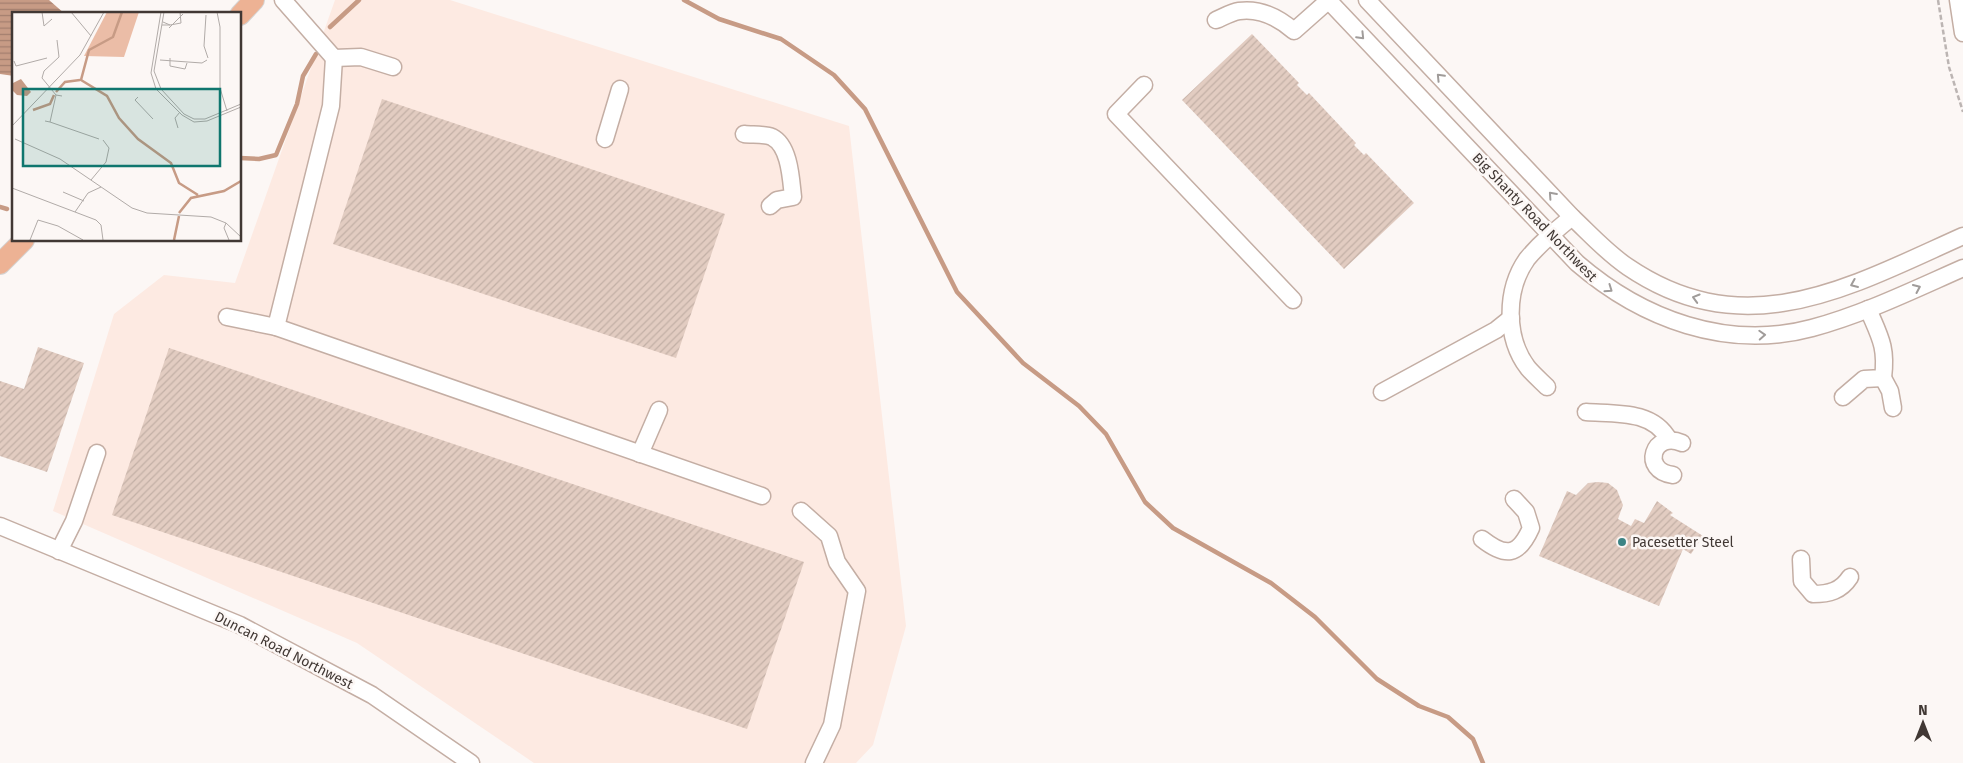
<svg xmlns="http://www.w3.org/2000/svg" width="1963" height="763" font-family="'Fira Sans',sans-serif">
  <style>
    .built { fill: #fdeae2 }
    .water { fill: url(#water-rules) }
    .lines { fill: none; stroke-linecap: round; stroke-linejoin: round }
    .stream { stroke: #c79b85; stroke-width: 4.5 }
    .building { fill: url(#building-hatch) }
    .minor-casing { stroke: #c4aea4; stroke-width: 19 }
    .major-casing { stroke: #d5d3d2; stroke-width: 22 }
    .path { stroke: #bcb5b3; stroke-width: 2.5; stroke-dasharray: 5 2.5; stroke-linecap: butt }
    .minor { stroke: #fff; stroke-width: 16 }
    .major { stroke: #edb294; stroke-width: 20 }
    .oneway { stroke: #a09c9a }
    .poi-dot { fill: #3c8485; stroke: #fcf7f5; stroke-width: 2 }
    .labels { text-anchor: middle; stroke-width: 5; stroke-linejoin: round; paint-order: stroke }
    .street-label { font-size: 14px; fill: #413834; stroke: #fcf7f5 }
    .poi-label { font-size: 14px; fill: #413834; stroke: #fcf7f5; text-anchor: start }
    .inset-river { fill: none; stroke: #c79b85; stroke-width: 2.5 }
    .inset-road { fill: none; stroke: #b1aba8; stroke-width: 1 }
    .view { fill: #0f766e; fill-opacity: 0.15; stroke: #0f766e; stroke-width: 2.5 }
    .inset-edge { fill: none; stroke: #413834; stroke-width: 2.5 }
  </style>
  <defs>
    <pattern id="water-rules" width="6" height="5" patternUnits="userSpaceOnUse" patternTransform="scale(1.25)"><rect width="6" height="5" fill="#c79b85"/><path d="M0 2.5h6" fill="none" stroke="#a37f6e"/></pattern>
    <pattern id="building-hatch" width="6" height="6" patternUnits="userSpaceOnUse" patternTransform="scale(1.25)"><rect width="6" height="6" fill="#e2ccc1"/><path d="M-1 1l2-2M0 6l6-6M5 7l2-2" fill="none" stroke="#c3b0a6"/></pattern>
  </defs>
  <rect width="100%" height="100%" fill="#fcf7f5"/>
  <polygon class="built" points="335,0 450,0 849,126 906,626 873,745 856,763 534,763 357,643 53,511 114,314 164,275 235,283"/>
  <polygon class="water" points="0,0 49,0 65,14 14,14 14,76 0,74"/>
  <g class="lines">
    <g class="stream">
      <polyline points="684,0 719,19 781,39 834,75 865,109 957,292 1023,363 1079,406 1106,434 1145,502 1173,528 1271,583 1315,617 1377,679 1419,706 1448,717 1473,739 1483,763"/>
      <polyline points="330,27 359,0"/>
      <polyline points="240,158 259,159 276,155 297,104 303,76 316,54"/>
      <polyline points="0,207 7,209"/>
    </g>
  </g>
  <g class="building">
    <polygon points="1252,34 1299,83 1297,85 1307,95 1309,93 1356,143 1354,145 1364,155 1366,153 1414,203 1344,269 1182,100"/>
    <polygon points="382,99 725,214 676,358 333,244"/>
    <polygon points="38,347 84,363 47,472 0,456 0,381 24,389"/>
    <polygon points="169,348 804,562 747,729 112,515"/>
    <polygon points="1598,482 1608,483 1617,490 1623,505 1618,519 1631,526 1635,519 1644,523 1657,501 1673,513 1670,515 1703,536 1691,554 1683,549 1659,606 1539,556 1567,491 1576,495 1588,483"/>
  </g>
  <g class="lines">
    <defs>
      <g id="minor">
        <polyline points="283,0 334,58 361,57 393,67"/>
        <path d="M 1328,0 L 1577,263 C 1642,319 1727,351 1812,328 C 1864,314 1913,290 1963,268"/>
        <path d="M 1367,0 L 1572,217 C 1590,234 1607,253 1628,267 C 1746,347 1851,286 1963,236"/>
        <polyline points="1958,0 1963,33"/>
        <path d="M 1216,20 C 1223,17 1232,12 1239,11 C 1260,8 1279,18 1294,31 L 1329,0"/>
        <polyline points="1144,85 1116,114 1293,300"/>
        <path d="M 744,134 C 752,135 765,134 772,137 C 790,146 791,180 793,197 L 777,200 L 770,206"/>
        <polyline points="605,139 620,89"/>
        <polyline points="227,317 276,327 331,106 334,58"/>
        <polyline points="276,327 762,496"/>
        <polyline points="1883,378 1890,391 1893,408"/>
        <path d="M 1547,387 C 1541,381 1534,375 1528,368 C 1505,338 1505,290 1527,259 C 1540,243 1556,230 1572,217"/>
        <polyline points="1382,392 1496,330 1511,318"/>
        <path d="M 1843,397 L 1864,379 L 1883,378 C 1887,347 1880,337 1868,309"/>
        <path d="M 1586,412 C 1616,414 1653,410 1669,440"/>
        <polyline points="640,454 659,410"/>
        <path d="M 1673,475 C 1640,471 1653,430 1682,443"/>
        <polyline points="801,511 829,536 837,562 857,591 832,725 814,763"/>
        <polyline points="0,526 240,625 372,695 471,763"/>
        <path d="M 1482,539 C 1505,557 1518,557 1531,528 L 1526,512 L 1514,499"/>
        <polyline points="59,551 74,521 97,453"/>
        <path d="M 1801,559 L 1802,581 L 1813,594 C 1829,594 1841,591 1850,577"/>
      </g>
      <g id="major">
        <polyline points="240,15 254,0"/>
        <polyline points="0,264 24,240"/>
      </g>
    </defs>
    <use href="#minor" class="minor-casing"/>
    <use href="#major" class="major-casing"/>
    <polyline class="path" points="1938,0 1949,67 1963,112"/>
    <use href="#minor" class="minor"/>
    <use href="#major" class="major"/>
  </g>
  <defs><path id="oneway-chevron" d="M-2-3.5L2.5 0L-2 3.5" fill="none" stroke-width="1.6" stroke-linecap="round" stroke-linejoin="round" transform="scale(1.25)"/></defs>
  <g class="oneway">
    <use href="#oneway-chevron" transform="translate(1361 36) rotate(46)"/>
    <use href="#oneway-chevron" transform="translate(1440 77) rotate(-134)"/>
    <use href="#oneway-chevron" transform="translate(1552 195) rotate(-132)"/>
    <use href="#oneway-chevron" transform="translate(1854 284) rotate(157)"/>
    <use href="#oneway-chevron" transform="translate(1917 288) rotate(-24)"/>
    <use href="#oneway-chevron" transform="translate(1609 289) rotate(35)"/>
    <use href="#oneway-chevron" transform="translate(1696 298) rotate(-164)"/>
    <use href="#oneway-chevron" transform="translate(1762 335) rotate(-3)"/>
  </g>
  <circle class="poi-dot" cx="1622" cy="542" r="5"/>
  <g class="labels">
    <g class="street-label">
      <text transform="translate(1535 217) rotate(46)" y="5">Big Shanty Road Northwest</text>
      <text transform="translate(284 650) rotate(27)" y="5">Duncan Road Northwest</text>
    </g>
    <g class="poi-label">
      <text x="1632" y="547">Pacesetter Steel</text>
    </g>
  </g>
  <g transform="translate(12 12)">
    <rect width="229" height="229" fill="#fcf7f5"/>
    <path d="M 95,0 L 127,0 L 112,45 L 72,44 Z" fill="#ebbda7"/>
    <path d="M 9,67 L 19,80 L 15,84 L 5,83 L 0,78 L 1,71 Z" fill="#c79b85"/>
    <path class="inset-river" d="M 110,0 L 101,25 L 77,38 L 69,68 L 95,84 L 107,106 L 126,127 L 159,151 L 167,171 L 186,183M 44,80 L 53,70 L 68,68M 21,98 L 38,92 L 42,83M 167,201 L 179,186 L 212,179 L 229,169M 162,228 L 167,204"/>
    <path class="inset-road" d="M 30,0 L 32,14 L 40,7M 59,0 L 79,24M 149,0 L 139,61 L 144,77 L 170,103 L 182,110 L 195,109 L 229,95M 152,0 L 142,59 L 149,77 L 172,102 L 182,107 L 193,107 L 229,92M 205,0 L 208,15 L 208,76 L 215,99M 194,3 L 192,34 L 196,46M 150,13 L 158,13 L 151,10M 158,13 L 169,11 L 168,0M 157,16 L 171,2M 45,28 L 47,45 L 32,59 L 30,66 L 44,83 L 50,84M 158,46 L 158,54 L 173,57 L 175,51M 148,48 L 190,51 L 195,48M 2,49 L 4,54 L 35,46M 126,85 L 123,88 L 141,107M 33,109 L 38,110 L 44,83M 38,110 L 87,127M 0,114 L 68,43 L 92,0M 166,116 L 163,106 L 168,100M 3,127 L 48,147 L 120,196 L 135,201 L 199,205 L 214,211 L 229,225M 79,168 L 94,150 L 97,136 L 91,128M 0,176 L 84,208 L 89,213 L 91,228M 51,180 L 72,189M 63,200 L 76,181 L 89,175M 214,211 L 212,216 L 217,228M 18,228 L 26,208 L 46,214 L 71,228"/>
    <path class="view" d="M 11,77 L 208,77 L 208,154 L 11,154 Z"/>
    <rect width="229" height="229" class="inset-edge"/>
  </g>
  <g transform="translate(1923 723)" stroke="#fcf7f5" stroke-width="4" paint-order="stroke">
  <path d="M0-4L9 19L0 12L-9 19Z" fill="#413834"/>
  <text y="-8" font-size="14" font-weight="bold" text-anchor="middle" fill="#413834">N</text>
  </g>
</svg>
